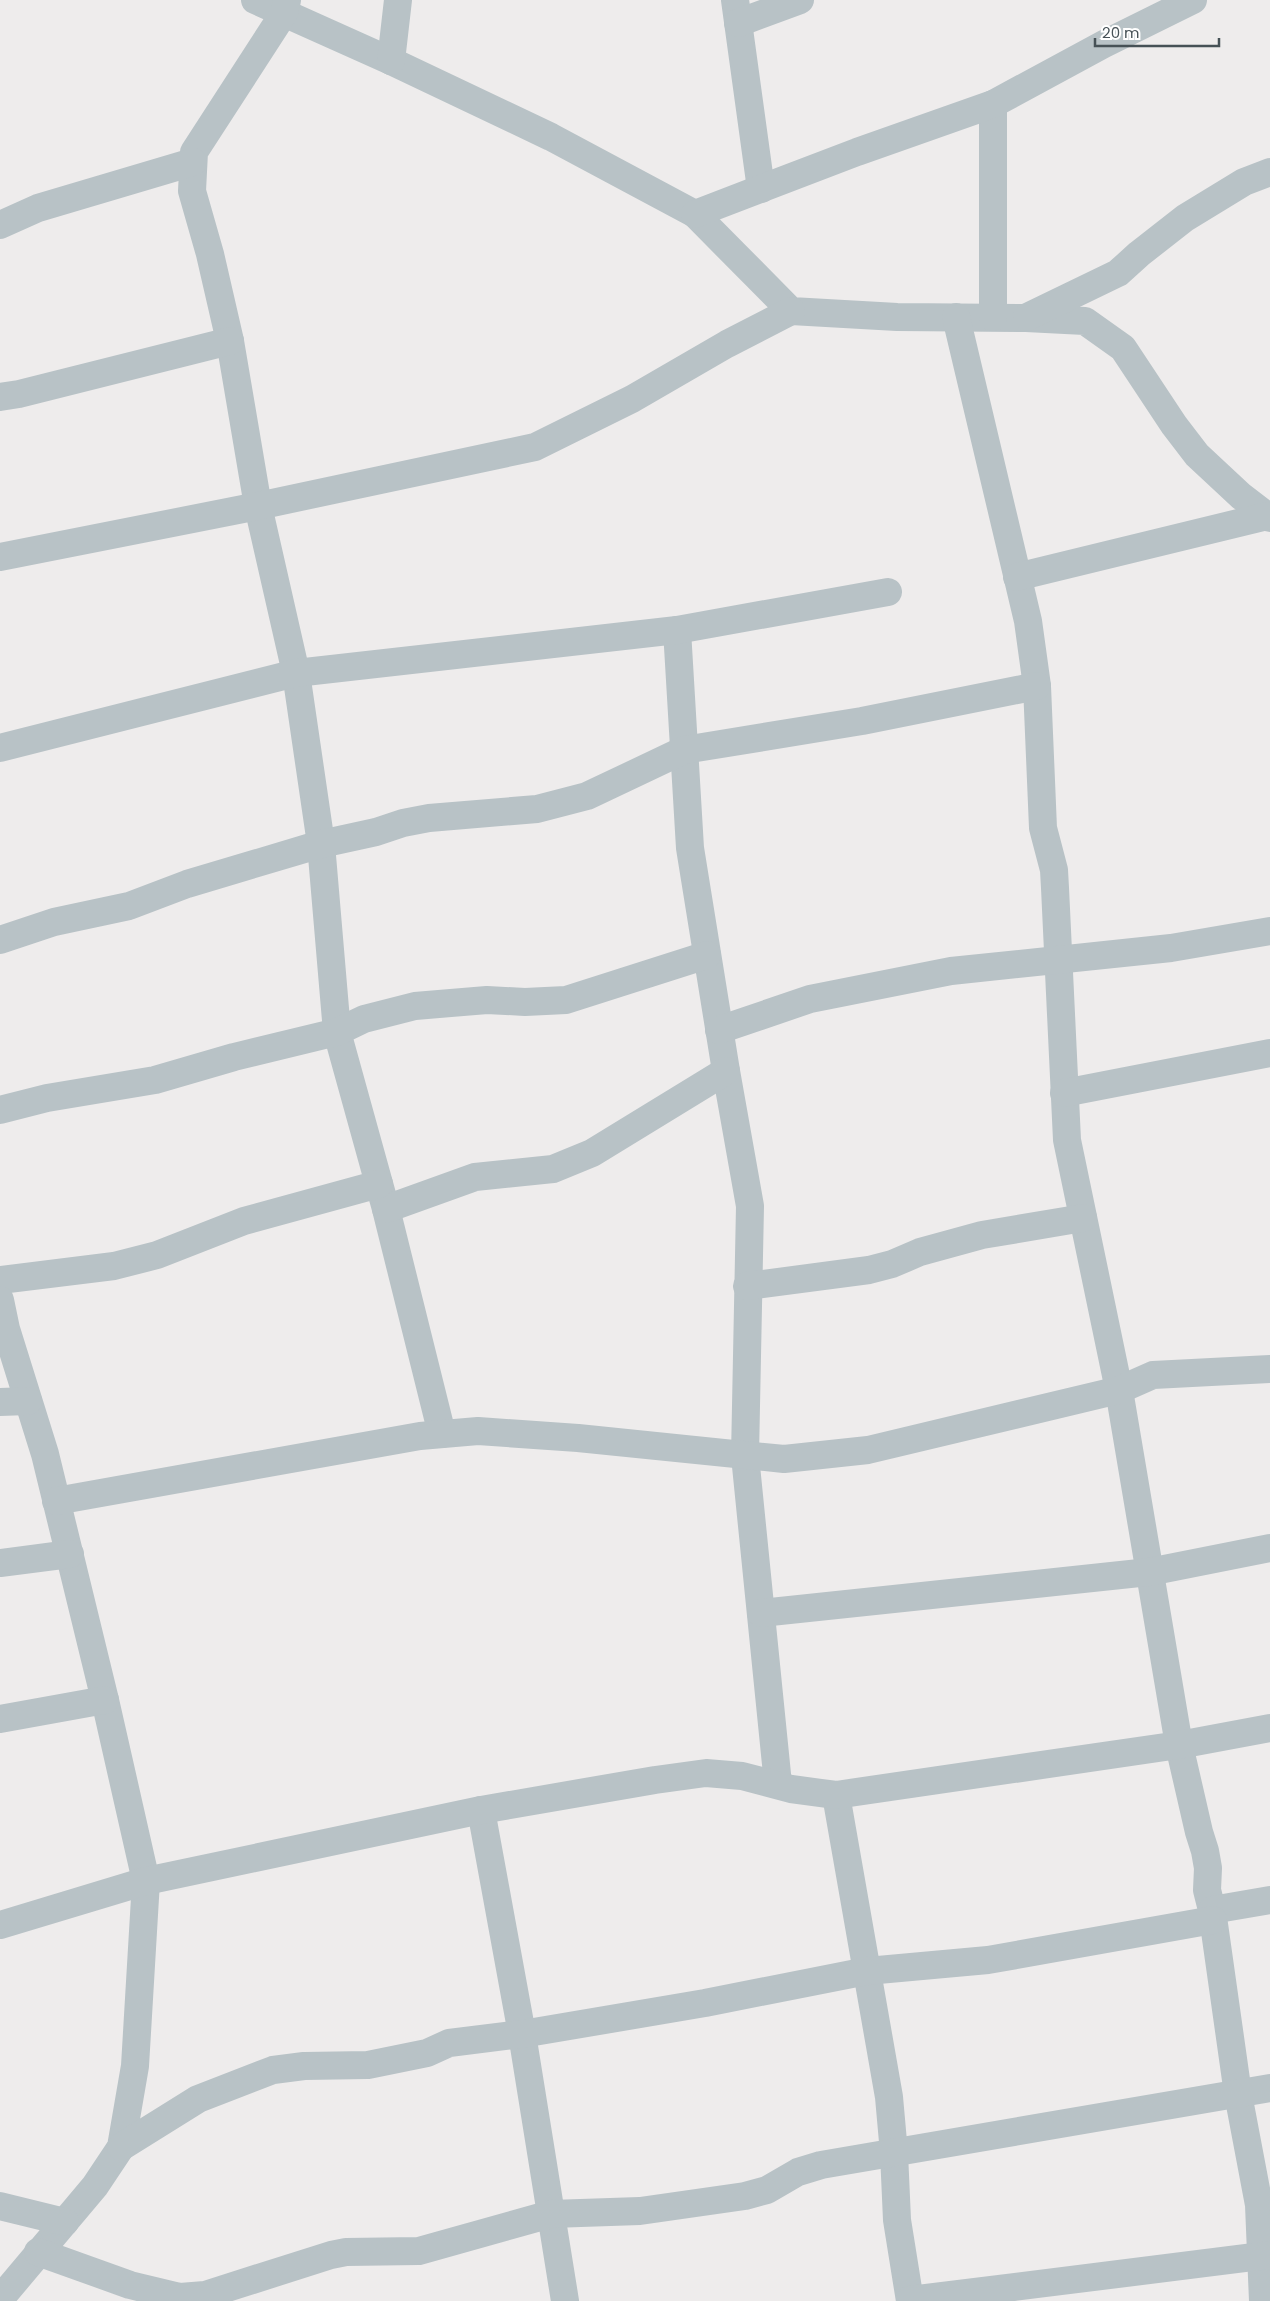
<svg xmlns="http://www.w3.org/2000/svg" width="1270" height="2301" font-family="Poppins,sans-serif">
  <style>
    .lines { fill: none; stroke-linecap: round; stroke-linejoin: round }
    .street { stroke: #b8c2c6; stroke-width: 28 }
  </style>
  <rect width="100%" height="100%" fill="#eeecec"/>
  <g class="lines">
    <g class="street">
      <polyline points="255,0 391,61 551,137 695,214 791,311 897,317 1026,318 1085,321 1123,348 1174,425 1197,455 1241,496 1270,518"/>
      <polyline points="287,0 284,13 194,152 192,191 210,254 230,341 258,506 296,673 321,844 337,1032 386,1209 442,1434"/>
      <polyline points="735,0 761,189"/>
      <polyline points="738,23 800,0"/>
      <polyline points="391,61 398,0"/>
      <polyline points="993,104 993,317"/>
      <polyline points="695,214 857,152 993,104 1104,44 1193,0"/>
      <polyline points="0,225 38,208 193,162"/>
      <polyline points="956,317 1028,621 1037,686 1043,828 1054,870 1055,888 1067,1140 1119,1390 1179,1745 1199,1832 1205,1851 1208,1868 1207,1890 1212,1910 1238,2094 1259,2205 1263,2301"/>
      <polyline points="1027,317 1118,273 1139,254 1185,218 1244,182 1270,172"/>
      <polyline points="0,397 19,394 230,341"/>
      <polyline points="0,557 258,506 535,447 632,399 727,344 791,311"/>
      <polyline points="1017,577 1267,516"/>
      <polyline points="677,630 690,848 726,1071 750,1206 745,1456 778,1784"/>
      <polyline points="0,748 296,673 677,630 888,592"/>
      <polyline points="0,940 54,922 129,906 187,884 321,844 376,832 403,823 429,818 537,809 587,796 684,750 862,721 1037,686"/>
      <polyline points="719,1030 810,999 951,971 1171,948 1270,931"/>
      <polyline points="1064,1093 1270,1053"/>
      <polyline points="0,1110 47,1098 155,1080 234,1057 337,1032 364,1019 415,1006 487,1000 525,1002 566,1000 707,955"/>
      <polyline points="386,1209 475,1177 553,1169 592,1153 726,1071"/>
      <polyline points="0,1280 114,1266 157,1255 244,1221 379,1184"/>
      <polyline points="747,1286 869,1270 892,1264 920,1252 982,1235 1083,1218"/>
      <polyline points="0,1300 6,1329 45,1454 105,1700 146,1881 135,2066 121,2147 95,2186 0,2299"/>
      <polyline points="0,1402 28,1401"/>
      <polyline points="56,1501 420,1436 478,1431 578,1438 784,1459 868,1450 1119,1390 1153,1375 1270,1369"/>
      <polyline points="0,1563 70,1554"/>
      <polyline points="761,1613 1149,1572 1270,1548"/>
      <polyline points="0,1719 105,1700"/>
      <polyline points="836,1795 889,2097 894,2153 897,2220 910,2301"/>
      <polyline points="481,1810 522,2034 565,2301"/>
      <polyline points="1212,1910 1270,1900"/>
      <polyline points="0,1925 146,1881 481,1810 655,1780 706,1773 742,1776 791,1789 836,1795 1179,1745 1270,1728"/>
      <polyline points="121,2147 198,2099 273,2070 304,2066 368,2065 427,2053 449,2043 522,2034 705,2003 867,1971 988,1960 1213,1920"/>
      <polyline points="0,2206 65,2222"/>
      <polyline points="38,2252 130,2285 180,2297 205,2295 331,2255 346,2252 419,2251 551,2214 640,2211 745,2196 767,2190 798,2172 821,2165 1270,2088"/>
      <polyline points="910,2300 1270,2255"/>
    </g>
  </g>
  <path d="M1095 38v8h124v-8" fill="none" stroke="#465156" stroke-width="2.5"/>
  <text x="1102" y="38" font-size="15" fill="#465156" stroke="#ffffff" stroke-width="4" paint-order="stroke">20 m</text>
</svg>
